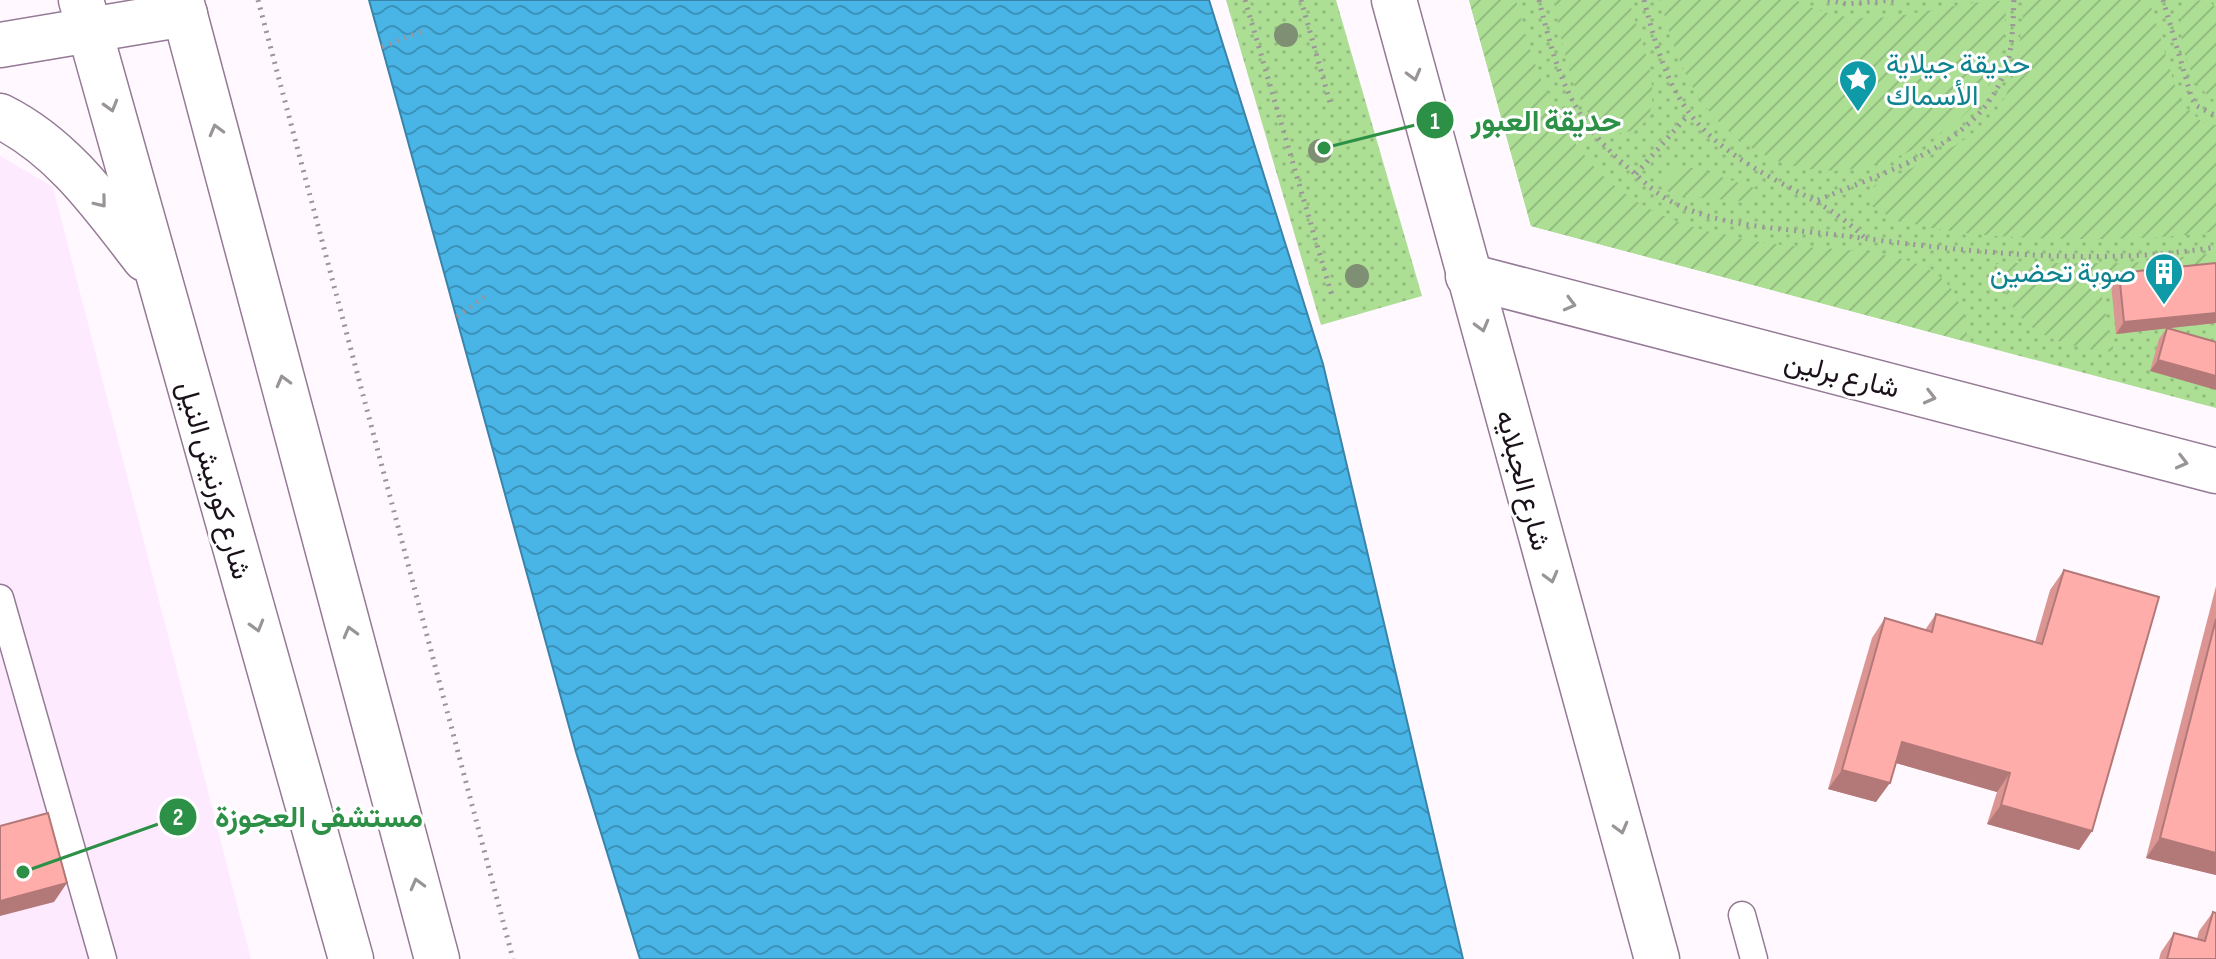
<svg xmlns="http://www.w3.org/2000/svg" width="2216" height="959" font-family="'Sofia Sans Condensed',Vazirmatn,sans-serif">
  <style>
    .built { fill: #feeaff }
    .grass { fill: url(#grass-dots) }
    .garden { fill: url(#garden-furrows) }
    .water { fill: url(#water-waves); stroke: #3a84a9; stroke-width: 2 }
    .lines { fill: none; stroke-linecap: round; stroke-linejoin: round }
    .lane-casing { stroke: #947a95; stroke-width: 29 }
    .street-casing { stroke: #947a95; stroke-width: 47 }
    .secondary-casing { stroke: #947a95; stroke-width: 47 }
    .primary-casing { stroke: #947a95; stroke-width: 47 }
    .path { stroke: #9b949b; stroke-width: 5; stroke-dasharray: 2 6; stroke-linecap: butt }
    .lane { stroke: #fff; stroke-width: 26 }
    .street { stroke: #fff; stroke-width: 44 }
    .secondary { stroke: #fff; stroke-width: 44 }
    .primary { stroke: #fff; stroke-width: 44 }
    .tree { fill: #7f8f73 }
    .wall { fill: #db9593 }
    .shaded-wall { fill: #b27978 }
    .building { fill: #ffadab; stroke: #b27978; stroke-width: 2 }
    .oneway { stroke: #989498 }
    .labels { text-anchor: middle; stroke-width: 6; stroke-linejoin: round; paint-order: stroke }
    .culture-label { font-size: 28px; fill: #0d838f; stroke: #fff; text-anchor: start }
    .street-label { font-size: 28px; fill: #1b111b; stroke: #fff }
    .leader { fill: none; stroke: #2c9046; stroke-width: 3 }
    .callout-dot { fill: #2c9046; stroke: #fff; stroke-width: 3 }
    .mark-label { font-size: 24px; text-anchor: middle; font-weight: bold; fill: #fff }
    .callout-label { font-size: 30px; text-anchor: middle; font-weight: bold; fill: #2c9046; stroke: #fff; stroke-width: 6; stroke-linejoin: round; paint-order: stroke }
  </style>
  <defs>
    <pattern id="grass-dots" width="8" height="8" patternUnits="userSpaceOnUse" patternTransform="scale(2)"><rect width="8" height="8" fill="#acde94"/><path d="M2 2h.1M6 6h.1" fill="none" stroke="#93bd7f" stroke-width="1.8" stroke-linecap="round"/></pattern>
    <pattern id="garden-furrows" width="10" height="10" patternUnits="userSpaceOnUse" patternTransform="scale(2)"><rect width="10" height="10" fill="#acde94"/><path d="M-1 1l2-2M0 10L10 0M9 11l2-2" fill="none" stroke="#93bd7f"/></pattern>
    <pattern id="water-waves" width="16" height="10" patternUnits="userSpaceOnUse" patternTransform="scale(2)"><rect width="16" height="10" fill="#48b5e6"/><path d="M0 5q4-4 8 0t8 0" fill="none" stroke="#3b92ba"/></pattern>
  </defs>
  <rect width="100%" height="100%" fill="#fff9ff"/>
  <polygon class="built" points="0,156 53,187 251,959 0,959"/>
  <g class="grass">
    <polygon points="1226,0 1336,0 1422,296 1321,325"/>
    <polygon points="1469,0 2216,0 2216,408 1531,226"/>
  </g>
  <g class="garden">
    <path d="M 1469,0 L 1516,0 C 1534,72 1562,148 1624,193 C 1671,228 1736,240 1792,246 C 1833,250 1907,249 1940,277 C 1959,292 1966,319 1968,342 L 1531,226 Z"/>
    <path d="M 1554,0 L 1629,0 C 1637,31 1655,70 1652,101 C 1651,114 1645,125 1633,130 C 1577,153 1561,35 1554,0 Z"/>
    <path d="M 1660,0 L 1796,0 C 1869,41 1932,0 2007,1 C 2004,32 2002,68 1983,94 C 1970,113 1951,126 1933,138 C 1862,184 1779,184 1717,120 C 1685,86 1672,43 1660,0 Z"/>
    <path d="M 2025,0 L 2149,0 L 2180,102 L 2202,122 L 2216,125 L 2216,231 C 2155,243 1912,247 1870,204 L 1874,186 C 1916,165 1982,142 2005,97 C 2020,68 2020,31 2025,0 Z"/>
    <path d="M 2196,0 L 2210,2 L 2216,8 L 2216,101 C 2191,88 2175,38 2183,11 Z"/>
    <polygon points="1674,168 1693,168 1752,187 1761,192 1760,198 1738,201 1671,195 1663,185"/>
    <path d="M 2216,253 L 2216,265 L 2108,279 L 2101,294 L 2114,352 C 2050,345 2011,331 1996,263 L 2131,263 Z"/>
  </g>
  <polygon class="water" points="369,0 1209,0 1323,364 1463,959 640,959 576,752"/>
  <g class="lines">
    <defs>
      <g id="lane">
        <polyline points="0,598 103,959"/>
        <polyline points="1742,915 1754,959"/>
      </g>
      <g id="street">
        <polyline points="0,45 185,14"/>
        <polyline points="1468,276 2216,471"/>
      </g>
      <polyline id="secondary" points="1394,0 1657,959"/>
      <g id="primary">
        <polyline points="81,0 351,959"/>
        <polyline points="181,0 437,959"/>
        <path d="M 0,116 C 63,147 103,205 145,259"/>
      </g>
    </defs>
    <use href="#lane" class="lane-casing"/>
    <use href="#street" class="street-casing"/>
    <use href="#secondary" class="secondary-casing"/>
    <use href="#primary" class="primary-casing"/>
    <g class="path">
      <polyline points="258,0 513,959"/>
      <polyline points="1245,0 1332,296"/>
      <polyline points="1301,0 1331,106"/>
      <path d="M 1539,0 C 1557,74 1571,121 1632,171 C 1642,180 1652,190 1665,198 C 1712,226 1776,228 1829,234 C 1956,250 2089,268 2216,247"/>
      <path d="M 1644,0 C 1669,100 1690,135 1783,184 C 1814,200 1839,213 1865,238"/>
      <polyline points="1828,0 1846,4 1894,0"/>
      <polyline points="2163,0 2192,99 2197,106 2216,116"/>
      <polyline points="382,47 425,30"/>
      <polyline points="1636,174 1688,115"/>
      <path d="M 1818,200 C 1887,171 1987,143 2008,61 C 2013,41 2013,20 2014,0"/>
      <polyline points="457,317 488,294"/>
    </g>
    <use href="#lane" class="lane"/>
    <use href="#street" class="street"/>
    <use href="#secondary" class="secondary"/>
    <use href="#primary" class="primary"/>
  </g>
  <g class="tree">
    <circle cx="1286" cy="35" r="12"/>
    <circle cx="1320" cy="151" r="12"/>
    <circle cx="1357" cy="276" r="12"/>
  </g>
  <g class="wall">
    <polygon points="2216,263 2216,323 2168,328 2216,342 2150,371 2159,339 2167,328 2116,334 2111,284 2119,273"/>
    <polygon points="2064,570 2092,831 2079,850 1987,824 1997,792 1896,763 1876,802 1828,789 1872,638 1885,618 1925,630 1936,614 2035,642 2050,590"/>
    <polygon points="2216,586 2216,875 2146,858"/>
    <polygon points="2213,912 2216,959 2159,959 2161,952 2174,933 2197,939 2199,931"/>
  </g>
  <g class="shaded-wall">
    <polygon points="2216,313 2216,323 2116,334 2124,322"/>
    <polygon points="2158,360 2216,376 2216,390 2150,371"/>
    <polygon points="1902,742 2010,773 1997,792 1889,761"/>
    <polygon points="1842,770 1890,783 1876,802 1828,789"/>
    <polygon points="2001,805 2092,831 2079,850 1987,824"/>
    <polygon points="2160,838 2216,853 2216,875 2146,858"/>
    <polygon points="67,883 54,902 0,916 0,901"/>
  </g>
  <g class="building">
    <polygon points="2216,263 2216,313 2124,322 2119,273"/>
    <polygon points="2167,328 2216,342 2216,376 2158,360"/>
    <polygon points="2064,570 2159,597 2092,831 2001,805 2010,773 1902,742 1890,783 1842,770 1885,618 1932,632 1936,614 2042,644"/>
    <polygon points="2216,619 2216,853 2160,838"/>
    <polygon points="48,813 67,883 0,901 0,826"/>
    <polygon points="2213,912 2216,913 2216,959 2167,959 2174,933 2205,941"/>
  </g>
  <defs><path id="oneway-chevron" d="M-2-3.5L2.5 0L-2 3.5" fill="none" stroke-width="1.6" stroke-linecap="round" stroke-linejoin="round" transform="scale(2)"/></defs>
  <g class="oneway">
    <use href="#oneway-chevron" transform="translate(1414 75) rotate(75)"/>
    <use href="#oneway-chevron" transform="translate(111 106) rotate(74)"/>
    <use href="#oneway-chevron" transform="translate(216 130) rotate(-105)"/>
    <use href="#oneway-chevron" transform="translate(101 202) rotate(51)"/>
    <use href="#oneway-chevron" transform="translate(1570 304) rotate(15)"/>
    <use href="#oneway-chevron" transform="translate(1482 326) rotate(75)"/>
    <use href="#oneway-chevron" transform="translate(283 381) rotate(-105)"/>
    <use href="#oneway-chevron" transform="translate(1930 397) rotate(14)"/>
    <use href="#oneway-chevron" transform="translate(2182 462) rotate(14)"/>
    <use href="#oneway-chevron" transform="translate(1551 577) rotate(75)"/>
    <use href="#oneway-chevron" transform="translate(257 626) rotate(74)"/>
    <use href="#oneway-chevron" transform="translate(350 632) rotate(-105)"/>
    <use href="#oneway-chevron" transform="translate(1621 828) rotate(75)"/>
    <use href="#oneway-chevron" transform="translate(417 884) rotate(-105)"/>
  </g>
  <defs>
    <symbol id="sight-pin" viewBox="-11 -11 22 30"><path d="M0 17L-7.5 6A9.5 9.5 0 1 1 7.5 6Z" fill="#0f9aa8" stroke="#fff"/><path d="M0-6L1.8-2.2L6-1.7L2.9 1.2L3.7 5.4L0 3.3L-3.7 5.4L-2.9 1.2L-6-1.7L-1.8-2.2Z" fill="#fff"/></symbol>
    <symbol id="building-pin" viewBox="-11 -11 22 30"><path d="M0 17L-7.5 6A9.5 9.5 0 1 1 7.5 6Z" fill="#0f9aa8" stroke="#fff"/><path d="M-4-6H4V6H1V3H-1V6H-4ZM-2.5-4.3h1.7v1.8h-1.7ZM.8-4.3h1.7v1.8H.8ZM-2.5-1h1.7V.8h-1.7ZM.8-1h1.7V.8H.8Z" fill="#fff"/></symbol>
  </defs>
  <g fill-rule="evenodd">
    <use href="#sight-pin" x="1836" y="57" width="44" height="60"/>
    <use href="#building-pin" x="2142" y="250" width="44" height="60"/>
  </g>
  <g class="labels">
    <g class="culture-label">
      <text x="1886" y="73">حديقة جيلاية<tspan x="1886" dy="32">الأسماك</tspan></text>
      <text x="2136" y="282" text-anchor="end">صوبة تحضين</text>
    </g>
    <g class="street-label">
      <text transform="translate(1842 374) rotate(14)" y="10">شارع برلين</text>
      <text transform="translate(215 480) rotate(74)" y="10">شارع كورنيش النيل</text>
      <text transform="translate(1524 480) rotate(75)" y="10">شارع الجبلايه</text>
    </g>
  </g>
  <path class="leader" d="M1324 148L1435 120M23 872L178 817"/>
  <g class="callout-dot">
    <circle cx="1324" cy="148" r="8"/>
    <circle cx="23" cy="872" r="8"/>
    <circle cx="1435" cy="120" r="20"/>
    <circle cx="178" cy="817" r="20"/>
  </g>
  <g class="mark-label">
    <text x="1435" y="129">1</text>
    <text x="178" y="825">2</text>
  </g>
  <g class="callout-label">
    <text x="1546" y="131">حديقة العبور</text>
    <text x="319" y="827">مستشفى العجوزة</text>
  </g>
</svg>
